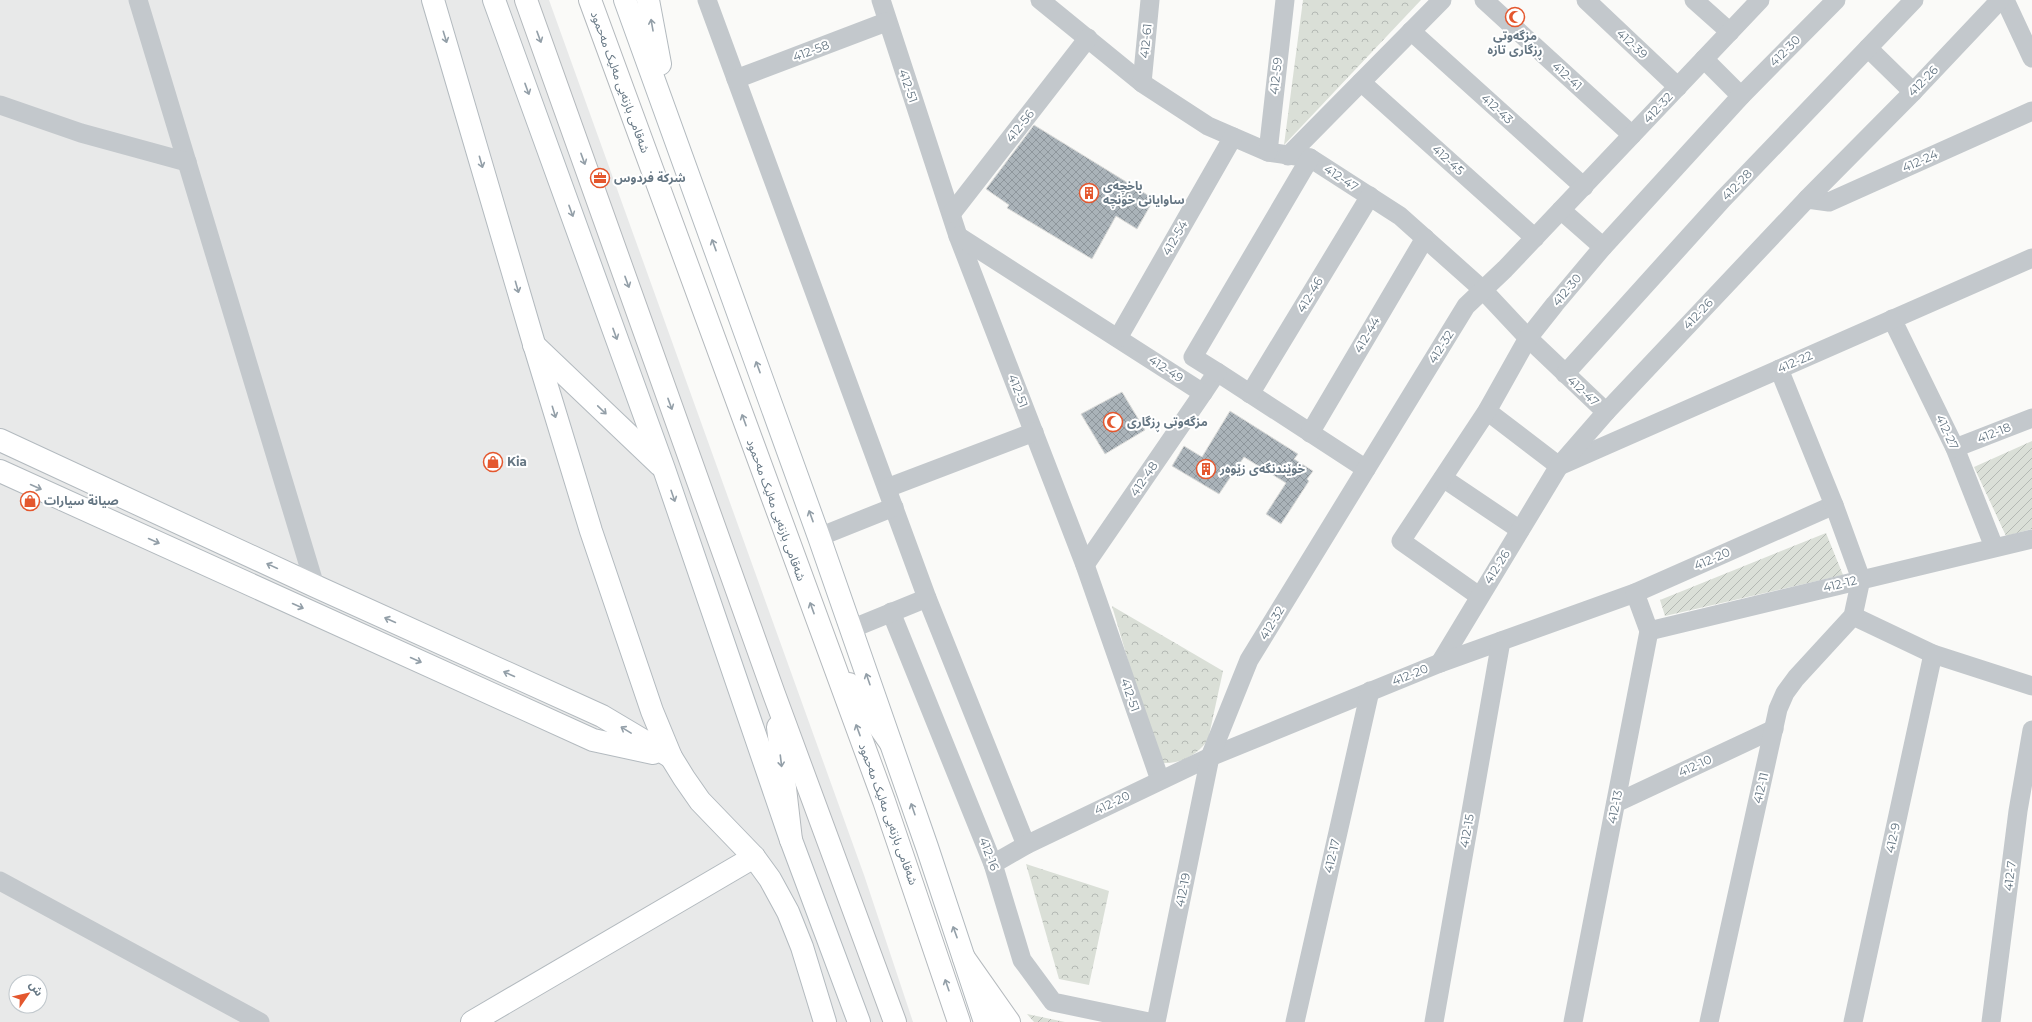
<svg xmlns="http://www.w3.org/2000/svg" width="2032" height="1022" font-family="Montserrat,'Noto Sans Arabic',sans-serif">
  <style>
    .built { fill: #e8e9e9; fill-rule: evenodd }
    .park { fill: url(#park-crowns) }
    .garden { fill: url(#garden-furrows) }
    .building { fill: url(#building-cross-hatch); stroke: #dcdcda }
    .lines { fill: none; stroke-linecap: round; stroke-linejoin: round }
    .secondary-casing { stroke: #b3babf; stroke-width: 24 }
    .primary-casing { stroke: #b5babe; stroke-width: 24 }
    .highway-casing { stroke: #b4b9bd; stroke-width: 24 }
    .street { stroke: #c3c8cc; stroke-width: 19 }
    .secondary { stroke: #fff; stroke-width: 22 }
    .primary { stroke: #fff; stroke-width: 22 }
    .highway { stroke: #fff; stroke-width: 22 }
    .oneway { stroke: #939fa8 }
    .labels { text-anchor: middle; stroke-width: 4; stroke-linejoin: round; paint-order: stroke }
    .poi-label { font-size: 12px; font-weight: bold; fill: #657683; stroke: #fff; text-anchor: start }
    .street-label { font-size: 12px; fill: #657683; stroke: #fff }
  </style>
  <defs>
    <pattern id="park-crowns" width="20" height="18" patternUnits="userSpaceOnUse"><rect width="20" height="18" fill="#dadfd7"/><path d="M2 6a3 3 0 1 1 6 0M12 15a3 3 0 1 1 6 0" fill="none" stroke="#b4b9b4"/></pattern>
    <pattern id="garden-furrows" width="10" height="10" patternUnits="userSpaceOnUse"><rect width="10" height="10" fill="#dadfd7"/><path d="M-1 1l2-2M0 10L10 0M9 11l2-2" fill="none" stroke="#b4b9b4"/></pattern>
    <pattern id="building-cross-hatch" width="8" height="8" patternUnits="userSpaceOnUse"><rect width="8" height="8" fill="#aab3b9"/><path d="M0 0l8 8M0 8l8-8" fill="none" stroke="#8e969c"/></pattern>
  </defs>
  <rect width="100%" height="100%" fill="#fafaf8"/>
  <path class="built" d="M 0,0 L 549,0 L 864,875 L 913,1022 L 0,1022 ZM 16,982 L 40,982 L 40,1006 L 16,1006 Z"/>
  <g class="park">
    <polygon points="1303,0 1421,0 1284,145"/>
    <path d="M 1112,606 L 1223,671 L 1208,740 C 1198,754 1181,764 1164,763 L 1156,756 Z"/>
    <polygon points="1026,864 1109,891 1089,985 1059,979"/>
  </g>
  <g class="garden">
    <polygon points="2032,441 2032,529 2006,536 1974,467"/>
    <polygon points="1826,533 1843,575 1665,616 1660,600"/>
    <polygon points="1027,1014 1065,1022 1034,1022"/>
  </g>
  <g class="building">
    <polygon points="1034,125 1154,199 1137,229 1116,216 1092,259 1007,208 1009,205 986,189"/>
    <polygon points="1122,392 1145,430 1105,454 1081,414"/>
    <polygon points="1230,411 1298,454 1294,459 1313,471 1307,479 1309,481 1281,524 1266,514 1286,483 1244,457 1219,494 1172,466 1184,446 1202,457"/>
  </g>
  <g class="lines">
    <defs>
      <g id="secondary">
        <polyline points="433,0 534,344 591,531 652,711 671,757 684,778 700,801 754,857 770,879 788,912 802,947 825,1022"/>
        <polyline points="494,0 664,469 791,840 859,1022"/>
        <polyline points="625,0 819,537 927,847 985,1022"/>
        <polyline points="648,0 660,64"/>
        <polyline points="534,345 660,465"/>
        <polyline points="0,440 315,586 602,716 671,757"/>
        <polyline points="0,471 593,740 653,753"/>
        <polyline points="472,1022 754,857"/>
      </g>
      <polyline id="primary" points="964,958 1009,1022"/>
      <g id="highway">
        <polyline points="526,0 774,694 895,1022"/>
        <polyline points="590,0 884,801 959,1022"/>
        <polyline points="849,684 890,742"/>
        <polyline points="778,727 791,840"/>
      </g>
    </defs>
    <use href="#secondary" class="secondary-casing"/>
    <use href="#primary" class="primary-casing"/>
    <use href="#highway" class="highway-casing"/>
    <g class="street">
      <polyline points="138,0 315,586"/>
      <polyline points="707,0 927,598 1026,845"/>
      <polyline points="881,0 958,236 1085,565 1160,780"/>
      <polyline points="1040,0 1142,83 1208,126 1268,152 1310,158 1400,216 1483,290 1528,338 1606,412"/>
      <polyline points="1484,0 1632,135"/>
      <polyline points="1586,0 1678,87"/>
      <polyline points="1694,0 1730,32"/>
      <polyline points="2005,0 2032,58"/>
      <polyline points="1411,31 1584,187"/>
      <polyline points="1868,48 1913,92"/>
      <polyline points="1704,59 1741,96"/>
      <polyline points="736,79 886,22"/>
      <polyline points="1361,82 1535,238"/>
      <polyline points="1142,83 1150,0"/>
      <polyline points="0,105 81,133 187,162"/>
      <polyline points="1268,152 1285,0"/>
      <polyline points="1288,156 1442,0"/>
      <polyline points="1807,199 1829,202 2032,111"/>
      <polyline points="1561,210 1603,247"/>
      <polyline points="952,213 1088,38"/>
      <polyline points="958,236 1203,393 1217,372 1366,469"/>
      <polyline points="1892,319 1955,448 1994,547"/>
      <polyline points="1118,338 1233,137"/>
      <polyline points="1217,372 1193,357 1310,158"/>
      <polyline points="1565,374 1723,199 1914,0"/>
      <polyline points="1250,394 1370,196"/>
      <polyline points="1487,411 1559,466 2032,258"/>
      <polyline points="1310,433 1425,238"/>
      <polyline points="1955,448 2032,418"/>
      <polyline points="1443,478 1520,530"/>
      <polyline points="887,488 1034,432"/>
      <polyline points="819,537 894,507"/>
      <polyline points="1085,565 1203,393"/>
      <polyline points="1479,596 1401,541 1487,411 1528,338 1555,304 1603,247 1741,96 1836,0"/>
      <polyline points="891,612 993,864 1022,960 1053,1002 1149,1022"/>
      <polyline points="1853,616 1933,654 2032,686"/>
      <polyline points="851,629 927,598"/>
      <polyline points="1649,631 2032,539"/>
      <polyline points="1440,663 1559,466 1606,412 1807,199 1913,92 2000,0"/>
      <polyline points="1616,803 1774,729"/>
      <polyline points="993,864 1026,845 1210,757 1440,663 1635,593 1834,505"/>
      <polyline points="0,881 260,1022"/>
      <polyline points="1156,1022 1210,757 1249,660 1466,306 1505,269 1760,0"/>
      <polyline points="1295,1022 1370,691"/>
      <polyline points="1434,1022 1501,641"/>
      <polyline points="1573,1022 1649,631 1635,593"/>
      <polyline points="1709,1022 1778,709 1785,693 1796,678 1853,616 1861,579 1834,505 1779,369"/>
      <polyline points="1853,1022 1933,654"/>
      <polyline points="1991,1022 2018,811 2032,730"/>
    </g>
    <use href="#secondary" class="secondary"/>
    <use href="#primary" class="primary"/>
    <use href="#highway" class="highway"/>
  </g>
  <defs><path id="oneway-shaft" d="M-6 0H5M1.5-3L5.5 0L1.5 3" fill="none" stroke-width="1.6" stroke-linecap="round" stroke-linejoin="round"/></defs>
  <g class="oneway">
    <use href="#oneway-shaft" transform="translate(652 25) rotate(-100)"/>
    <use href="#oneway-shaft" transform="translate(445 37) rotate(73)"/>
    <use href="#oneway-shaft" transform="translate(539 37) rotate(70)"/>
    <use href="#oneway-shaft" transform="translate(527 89) rotate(70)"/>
    <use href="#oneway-shaft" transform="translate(583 159) rotate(70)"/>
    <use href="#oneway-shaft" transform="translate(481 162) rotate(74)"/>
    <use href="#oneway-shaft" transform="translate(571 211) rotate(70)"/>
    <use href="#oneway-shaft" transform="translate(714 245) rotate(-110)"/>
    <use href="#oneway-shaft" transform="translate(627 282) rotate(70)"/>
    <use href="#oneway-shaft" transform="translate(517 287) rotate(74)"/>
    <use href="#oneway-shaft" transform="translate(615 334) rotate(70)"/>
    <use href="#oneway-shaft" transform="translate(758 367) rotate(-110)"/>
    <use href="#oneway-shaft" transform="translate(670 404) rotate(70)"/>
    <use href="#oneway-shaft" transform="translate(602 410) rotate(44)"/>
    <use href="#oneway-shaft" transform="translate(554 412) rotate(73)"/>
    <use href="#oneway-shaft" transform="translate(744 420) rotate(-110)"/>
    <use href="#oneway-shaft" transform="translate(36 487) rotate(24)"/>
    <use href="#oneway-shaft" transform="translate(673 496) rotate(71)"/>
    <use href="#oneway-shaft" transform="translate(811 516) rotate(-110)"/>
    <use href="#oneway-shaft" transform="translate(154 541) rotate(24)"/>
    <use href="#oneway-shaft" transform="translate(272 566) rotate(-155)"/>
    <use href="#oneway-shaft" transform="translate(298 606) rotate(24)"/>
    <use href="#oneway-shaft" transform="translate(812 608) rotate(-110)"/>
    <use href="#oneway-shaft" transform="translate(390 620) rotate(-156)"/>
    <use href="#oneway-shaft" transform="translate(416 660) rotate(24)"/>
    <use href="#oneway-shaft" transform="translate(509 674) rotate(-156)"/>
    <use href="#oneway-shaft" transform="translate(868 679) rotate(-109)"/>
    <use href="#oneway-shaft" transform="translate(626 730) rotate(-149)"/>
    <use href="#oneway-shaft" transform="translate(858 730) rotate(-110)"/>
    <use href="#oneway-shaft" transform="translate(781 761) rotate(83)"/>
    <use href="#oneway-shaft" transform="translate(913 809) rotate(-109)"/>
    <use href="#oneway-shaft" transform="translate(955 932) rotate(-110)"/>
    <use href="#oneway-shaft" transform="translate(947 985) rotate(-109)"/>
  </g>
  <defs>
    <symbol id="mosque-ring" viewBox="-11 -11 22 22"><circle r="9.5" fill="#fff" stroke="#e4572e" stroke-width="1.5"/><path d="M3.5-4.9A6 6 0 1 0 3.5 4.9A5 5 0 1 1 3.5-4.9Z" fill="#e4572e"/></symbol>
    <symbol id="office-ring" viewBox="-11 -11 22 22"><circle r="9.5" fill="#fff" stroke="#e4572e" stroke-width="1.5"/><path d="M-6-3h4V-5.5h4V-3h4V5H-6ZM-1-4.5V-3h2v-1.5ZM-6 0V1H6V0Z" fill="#e4572e"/></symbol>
    <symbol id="building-ring" viewBox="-11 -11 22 22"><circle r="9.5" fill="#fff" stroke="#e4572e" stroke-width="1.5"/><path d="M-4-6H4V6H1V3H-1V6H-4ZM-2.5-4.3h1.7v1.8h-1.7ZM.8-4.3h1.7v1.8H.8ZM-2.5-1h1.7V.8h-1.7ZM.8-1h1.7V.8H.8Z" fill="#e4572e"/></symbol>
    <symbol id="shop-ring" viewBox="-11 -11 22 22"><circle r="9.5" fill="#fff" stroke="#e4572e" stroke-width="1.5"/><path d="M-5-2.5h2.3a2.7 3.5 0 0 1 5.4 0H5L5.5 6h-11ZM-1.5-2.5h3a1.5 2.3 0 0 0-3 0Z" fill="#e4572e"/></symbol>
  </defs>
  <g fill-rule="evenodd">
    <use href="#mosque-ring" x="1504" y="6" width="22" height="22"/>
    <use href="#office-ring" x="589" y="167" width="22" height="22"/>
    <use href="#building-ring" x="1078" y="182" width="22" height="22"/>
    <use href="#mosque-ring" x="1102" y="411" width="22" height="22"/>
    <use href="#shop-ring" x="482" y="451" width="22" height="22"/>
    <use href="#building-ring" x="1195" y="458" width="22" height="22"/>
    <use href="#shop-ring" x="19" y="490" width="22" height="22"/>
  </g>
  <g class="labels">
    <g class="poi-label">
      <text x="1515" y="40" text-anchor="middle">مزگەوتی<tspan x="1515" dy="14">ڕزگاری تازە</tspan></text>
      <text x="614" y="182">شركة فردوس</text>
      <text x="1103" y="190">باخچەی<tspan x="1103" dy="14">ساوایانی خونچە</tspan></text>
      <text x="1127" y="426">مزگەوتی ڕزگاری</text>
      <text x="507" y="466">Kia</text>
      <text x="1220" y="473">خوێندنگەی زێوەر</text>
      <text x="44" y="505">صيانة سيارات</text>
    </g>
    <g class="street-label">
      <text transform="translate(1146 41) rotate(-84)" y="4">412-61</text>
      <text transform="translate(1632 44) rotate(43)" y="4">412-39</text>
      <text transform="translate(811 51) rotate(-21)" y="4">412-58</text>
      <text transform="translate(1785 51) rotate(-45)" y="4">412-30</text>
      <text transform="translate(1276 76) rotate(-84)" y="4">412-59</text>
      <text transform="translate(1567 76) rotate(42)" y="4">412-41</text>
      <text transform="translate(1923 81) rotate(-46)" y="4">412-26</text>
      <text transform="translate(620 82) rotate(70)" y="4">شەقامی بازنەیی مەلیک مەحمود</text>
      <text transform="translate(908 86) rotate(71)" y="4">412-51</text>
      <text transform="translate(1658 108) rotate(-47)" y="4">412-32</text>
      <text transform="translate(1497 109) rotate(42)" y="4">412-43</text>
      <text transform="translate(1020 126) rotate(-52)" y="4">412-56</text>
      <text transform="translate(1448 160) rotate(42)" y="4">412-45</text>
      <text transform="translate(1920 161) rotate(-24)" y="4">412-24</text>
      <text transform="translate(1341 178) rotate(33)" y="4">412-47</text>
      <text transform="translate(1737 185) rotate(-46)" y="4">412-28</text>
      <text transform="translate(1175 238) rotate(-60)" y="4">412-54</text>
      <text transform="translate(1567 290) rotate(-50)" y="4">412-30</text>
      <text transform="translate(1310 295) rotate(-59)" y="4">412-46</text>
      <text transform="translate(1698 314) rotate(-47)" y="4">412-26</text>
      <text transform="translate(1367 335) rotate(-60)" y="4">412-44</text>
      <text transform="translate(1441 347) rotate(-58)" y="4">412-32</text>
      <text transform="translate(1795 362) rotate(-24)" y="4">412-22</text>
      <text transform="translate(1166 369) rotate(33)" y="4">412-49</text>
      <text transform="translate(1018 391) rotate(69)" y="4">412-51</text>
      <text transform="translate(1583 391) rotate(43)" y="4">412-47</text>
      <text transform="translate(1947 432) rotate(65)" y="4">412-27</text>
      <text transform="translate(1994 433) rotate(-22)" y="4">412-18</text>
      <text transform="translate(1144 479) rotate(-56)" y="4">412-48</text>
      <text transform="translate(776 510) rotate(70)" y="4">شەقامی بازنەیی مەلیک مەحمود</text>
      <text transform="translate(1712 559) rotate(-24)" y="4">412-20</text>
      <text transform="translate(1497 567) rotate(-58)" y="4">412-26</text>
      <text transform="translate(1840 584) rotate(-14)" y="4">412-12</text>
      <text transform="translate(1272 623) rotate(-59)" y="4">412-32</text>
      <text transform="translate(1410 675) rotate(-22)" y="4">412-20</text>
      <text transform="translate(1130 695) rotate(71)" y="4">412-51</text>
      <text transform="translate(1695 766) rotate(-25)" y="4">412-10</text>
      <text transform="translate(1761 788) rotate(-77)" y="4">412-11</text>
      <text transform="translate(1112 803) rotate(-26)" y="4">412-20</text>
      <text transform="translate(1615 807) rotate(-79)" y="4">412-13</text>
      <text transform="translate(888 814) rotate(70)" y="4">شەقامی بازنەیی مەلیک مەحمود</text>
      <text transform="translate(1467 831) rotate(-80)" y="4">412-15</text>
      <text transform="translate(1893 838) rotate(-78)" y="4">412-9</text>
      <text transform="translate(989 854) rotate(69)" y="4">412-16</text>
      <text transform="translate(1332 856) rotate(-77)" y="4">412-17</text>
      <text transform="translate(2010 876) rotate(-83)" y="4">412-7</text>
      <text transform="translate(1183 890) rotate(-79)" y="4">412-19</text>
    </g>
  </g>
  <g transform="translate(28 994) rotate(56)"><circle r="19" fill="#ffffff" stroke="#c1c8cd"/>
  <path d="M0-3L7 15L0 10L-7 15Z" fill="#e4572e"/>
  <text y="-6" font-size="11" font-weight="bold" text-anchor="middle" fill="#657683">ش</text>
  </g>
</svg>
